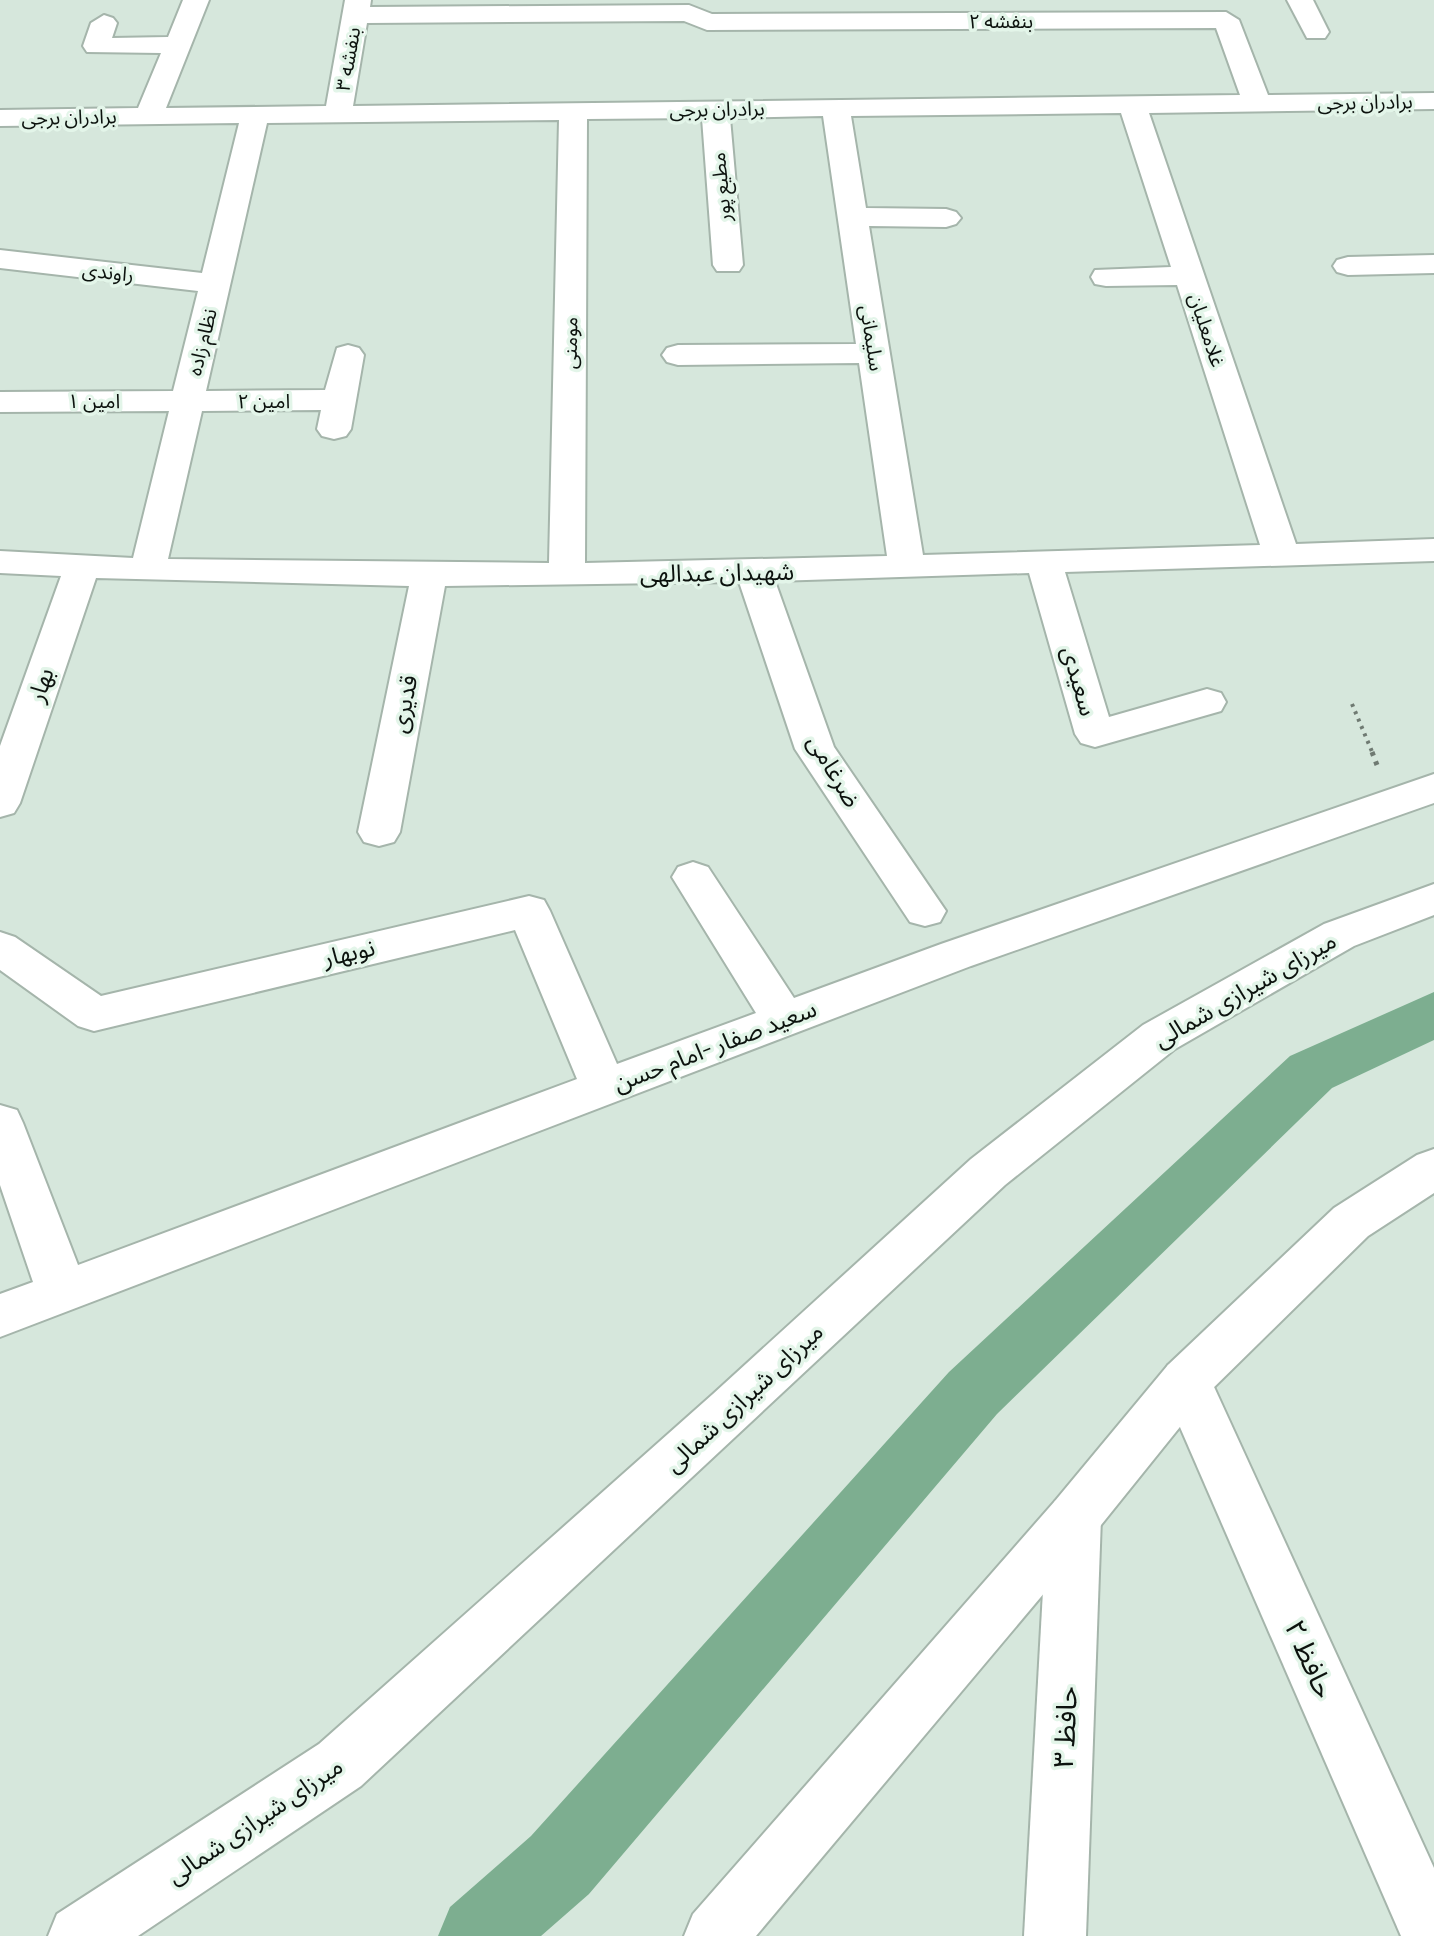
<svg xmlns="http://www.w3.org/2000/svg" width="1434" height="1936" font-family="Barlow,'Noto Sans Arabic',sans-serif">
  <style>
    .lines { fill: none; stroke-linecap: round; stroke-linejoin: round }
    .canal { fill: #7dae90; fill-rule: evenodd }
    .minor-casing { stroke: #a5b5ab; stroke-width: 4 }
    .major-casing { stroke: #a5b5ab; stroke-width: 4 }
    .path-far1 { stroke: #6f7a72; stroke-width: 4; stroke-dasharray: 3 5; stroke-linecap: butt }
    .path { stroke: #6f7a72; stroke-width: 5; stroke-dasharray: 4 6; stroke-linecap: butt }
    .minor { fill: #fff; fill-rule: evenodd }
    .major { fill: #fff; fill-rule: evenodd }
    .labels { text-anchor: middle; stroke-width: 7; stroke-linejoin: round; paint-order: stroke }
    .far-street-label { font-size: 20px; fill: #0c120e; stroke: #e3f5e9 }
    .street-label { font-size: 24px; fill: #0c120e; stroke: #e3f5e9 }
    .near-street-label { font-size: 28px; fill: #0c120e; stroke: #e3f5e9 }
  </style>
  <rect width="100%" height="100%" fill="#d6e7dc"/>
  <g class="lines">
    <polygon class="canal" points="1434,992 1434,1040 1332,1088 997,1414 589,1894 541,1936 438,1936 450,1907 531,1836 949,1372 1290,1056"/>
    <defs>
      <g id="minor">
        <path d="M 183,0 L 209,0 L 166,108 L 326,106 L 345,0 L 371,0 L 370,7 L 689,5 L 712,14 L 1226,12 L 1239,20 L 1268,95 L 1434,93 L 1434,109 L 1149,113 L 1296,544 L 1434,539 L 1434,561 L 1065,572 L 1109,717 L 1207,689 L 1221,693 L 1226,702 L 1221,711 L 1095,747 L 1081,743 L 1075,734 L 1029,573 L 775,581 L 834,747 L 946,911 L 940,922 L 925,926 L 910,922 L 795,749 L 739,582 L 445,586 L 400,832 L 394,842 L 379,846 L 364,842 L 358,832 L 409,586 L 96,578 L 20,803 L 14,813 L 0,817 L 0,746 L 61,576 L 0,573 L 0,551 L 133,558 L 169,411 L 0,412 L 0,392 L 173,391 L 198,291 L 0,268 L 0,250 L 202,273 L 239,123 L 0,126 L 0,110 L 138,108 L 161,53 L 87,52 L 83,46 L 91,23 L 104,15 L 113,18 L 117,23 L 112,38 L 168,37 ZM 684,21 L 707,30 L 1216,28 L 1240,95 L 353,106 L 367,23 ZM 1121,113 L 1171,267 L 1095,270 L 1091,277 L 1095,284 L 1106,286 L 1177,285 L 1260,545 L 923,555 L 869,226 L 946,227 L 956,224 L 961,218 L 956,212 L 946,209 L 866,208 L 851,116 ZM 823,116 L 856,344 L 678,345 L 667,348 L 662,355 L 667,362 L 678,365 L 859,363 L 887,556 L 585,563 L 587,119 L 702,118 L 713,265 L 717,271 L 739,271 L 743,265 L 730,118 ZM 559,120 L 549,563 L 168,559 L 202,411 L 321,410 L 317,429 L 322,436 L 334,439 L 346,436 L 351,429 L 364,355 L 359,348 L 348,345 L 337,348 L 325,390 L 206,391 L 267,123 Z"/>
        <polygon points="1287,0 1313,0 1329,32 1325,38 1307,38"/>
        <polygon points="1434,255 1434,273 1348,275 1337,272 1333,266 1337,260 1348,257"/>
        <polygon points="1434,774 1434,803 971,966 0,1337 0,1294 33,1282 0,1185 0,1105 17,1110 23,1123 78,1265 577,1079 515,930 94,1031 78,1026 0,970 0,932 15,937 101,996 529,896 544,900 550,911 617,1064 756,1013 672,877 678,867 693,862 708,867 794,998 941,944"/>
        <polygon points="1186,1359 1204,1365 1434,1868 1434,1936 1401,1936 1160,1381 1168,1365"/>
        <polygon points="1074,1493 1093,1501 1101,1518 1086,1936 1024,1936 1047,1518 1055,1501"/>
      </g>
      <g id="major">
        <polygon points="1434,884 1434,915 1354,946 1175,1049 1005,1185 361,1786 138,1936 48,1936 57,1914 319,1744 713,1394 971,1159 1143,1025 1324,924"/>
        <polygon points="1434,1149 1434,1193 1368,1236 1204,1397 1093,1535 756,1936 684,1936 693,1914 1055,1501 1168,1365 1334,1208 1417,1155"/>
      </g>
    </defs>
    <use href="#minor" class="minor-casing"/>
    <use href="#major" class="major-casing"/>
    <polyline class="path-far1" points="1352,704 1373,754"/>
    <polyline class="path" points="1372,752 1377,765"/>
    <use href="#minor" class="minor"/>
    <use href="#major" class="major"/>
  </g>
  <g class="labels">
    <g class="far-street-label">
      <text x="1001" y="28">بنفشه ۲</text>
      <text transform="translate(348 59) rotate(-80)" y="7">بنفشه ۳</text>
      <text transform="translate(1365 102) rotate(-1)" y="7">برادران برجی</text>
      <text transform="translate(717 109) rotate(-1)" y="7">برادران برجی</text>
      <text transform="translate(69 117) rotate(-1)" y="7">برادران برجی</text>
      <text transform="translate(721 187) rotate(-95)" y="7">مطیع پور</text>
      <text transform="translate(108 272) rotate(6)" y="7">راوندی</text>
      <text transform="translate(1207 330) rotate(72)" y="7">غلامعلیان</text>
      <text transform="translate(872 338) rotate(81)" y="7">سلیمانی</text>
      <text transform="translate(202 342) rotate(-76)" y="7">نظام زاده</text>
      <text transform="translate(570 343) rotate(-89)" y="7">مومنی</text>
      <text x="94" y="408">امین ۱</text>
      <text x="264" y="408">امین ۲</text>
    </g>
    <g class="street-label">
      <text transform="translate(717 573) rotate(-1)" y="8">شهیدان عبدالهی</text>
      <text transform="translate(1079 681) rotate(74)" y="8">سعیدی</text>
      <text transform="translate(41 685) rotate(-71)" y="8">بهار</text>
      <text transform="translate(404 704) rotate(-79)" y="8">قدیری</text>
      <text transform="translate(834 771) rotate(59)" y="8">ضرغامی</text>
      <text transform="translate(349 953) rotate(-13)" y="8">نوبهار</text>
      <text transform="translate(1245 990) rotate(-30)" y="8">میرزای شیرازی شمالی</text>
      <text transform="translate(715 1046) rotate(-21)" y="8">سعید صفار -امام حسن</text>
      <text transform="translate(744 1398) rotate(-43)" y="8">میرزای شیرازی شمالی</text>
      <text transform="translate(255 1821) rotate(-34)" y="8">میرزای شیرازی شمالی</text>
    </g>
    <g class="near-street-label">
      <text transform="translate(1310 1659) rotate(66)" y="10">حافظ ۲</text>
      <text transform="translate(1065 1727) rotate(-87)" y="10">حافظ ۳</text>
    </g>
  </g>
</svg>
